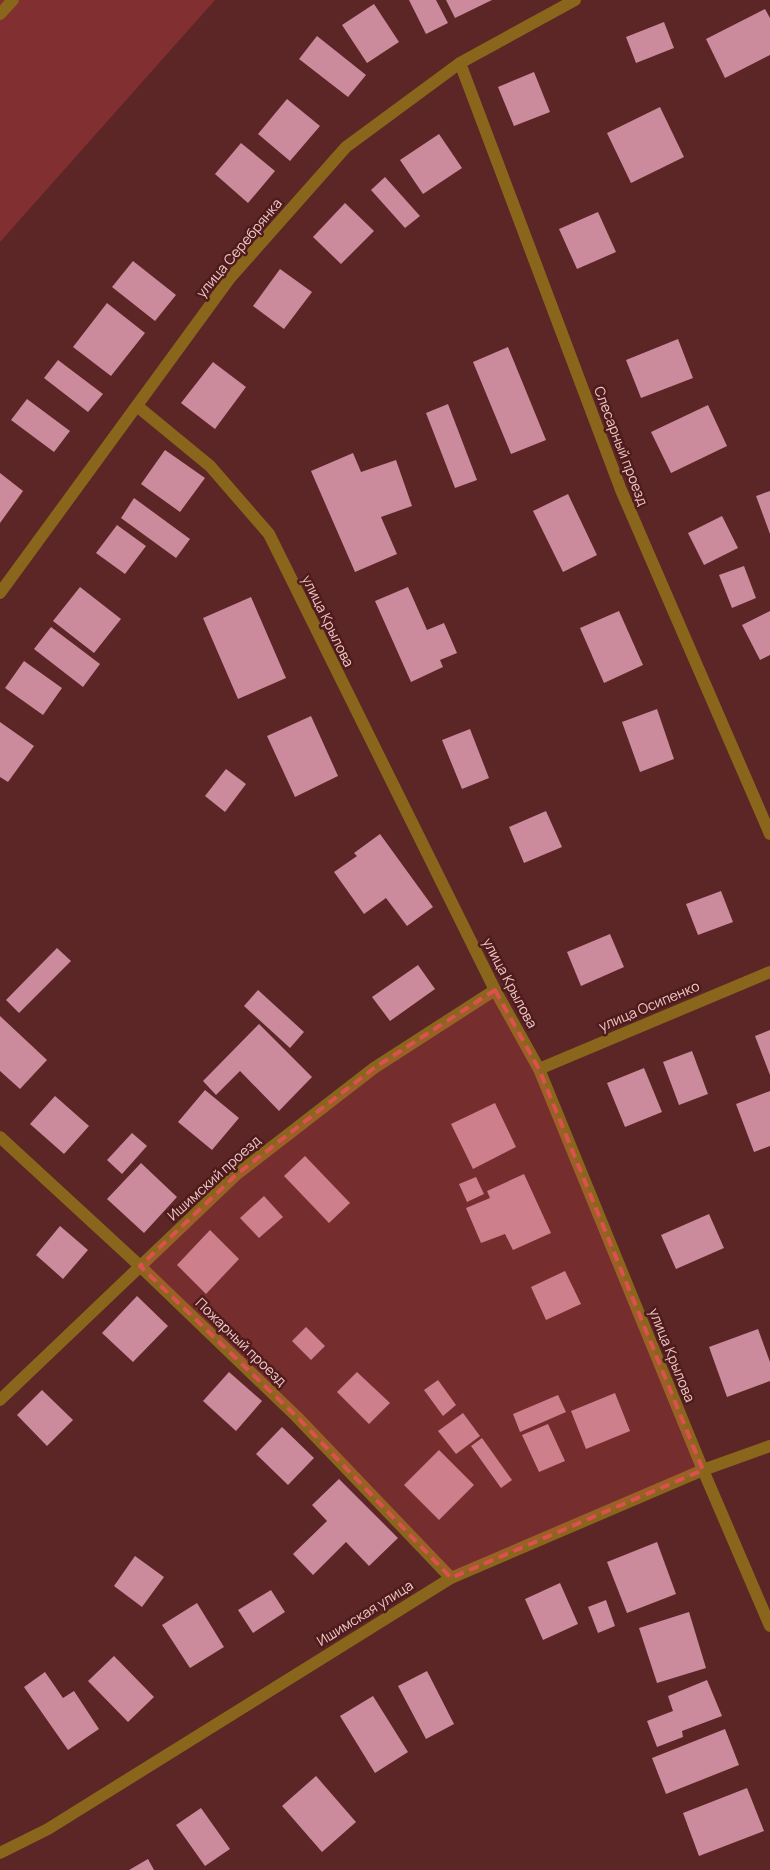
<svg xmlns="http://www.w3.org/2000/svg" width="770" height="1870" font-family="Manrope,sans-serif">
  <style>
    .green { fill: #812f31 }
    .building { fill: #cb8b9c }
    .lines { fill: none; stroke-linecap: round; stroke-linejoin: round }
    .minor { stroke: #89661b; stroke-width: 12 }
    .marked { fill: #dc5050; fill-opacity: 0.2; stroke: #dc5050; stroke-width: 4; stroke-dasharray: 10 6; stroke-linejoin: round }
    .labels { text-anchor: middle; stroke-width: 5; stroke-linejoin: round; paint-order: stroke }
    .street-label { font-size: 14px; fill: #edc9c7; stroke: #501b1c }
  </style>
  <rect width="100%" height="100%" fill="#5c2526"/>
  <polygon class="green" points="0,0 215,0 0,242"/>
  <g class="building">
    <polygon points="409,0 436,0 448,23 426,34"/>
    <polygon points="446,0 492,0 455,18"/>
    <polygon points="374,4 399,42 367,63 342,25"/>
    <polygon points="765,9 770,18 770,55 725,78 706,39"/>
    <polygon points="664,22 674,48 636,63 626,37"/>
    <polygon points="317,36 366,75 348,97 299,59"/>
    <polygon points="534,72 550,112 514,126 498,87"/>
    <polygon points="287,99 320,126 290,161 258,134"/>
    <polygon points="660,107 684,157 631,183 607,133"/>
    <polygon points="439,134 462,168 423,194 400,160"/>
    <polygon points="241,143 275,171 248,203 215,174"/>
    <polygon points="385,177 420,216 405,228 371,190"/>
    <polygon points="345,203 374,231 341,264 313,237"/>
    <polygon points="598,212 616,252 577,269 559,229"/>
    <polygon points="133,261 176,295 155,321 112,287"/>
    <polygon points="280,269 312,292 284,329 253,306"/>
    <polygon points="107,303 145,333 111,376 73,347"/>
    <polygon points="678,339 693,378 641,398 626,360"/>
    <polygon points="508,347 546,440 511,454 473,362"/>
    <polygon points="58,360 103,394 88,412 44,378"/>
    <polygon points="213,362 246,387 215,429 181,403"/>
    <polygon points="27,399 70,431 54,452 11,420"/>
    <polygon points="448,404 477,480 455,488 426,413"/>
    <polygon points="708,405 727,446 671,473 651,432"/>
    <polygon points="165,450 205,478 180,512 141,484"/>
    <polygon points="353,453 361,472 396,460 412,506 381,517 397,554 355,572 311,471"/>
    <polygon points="0,473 23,491 0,523"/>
    <polygon points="770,491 770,534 756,496"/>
    <polygon points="568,494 597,555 563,572 533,511"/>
    <polygon points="134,498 190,539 176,558 121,518"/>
    <polygon points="722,516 738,548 704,565 688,533"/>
    <polygon points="117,525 146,546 125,574 96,553"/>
    <polygon points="744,566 756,598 732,608 719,575"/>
    <polygon points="80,587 121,619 94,653 53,621"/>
    <polygon points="408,587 427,630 444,623 457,653 440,660 443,667 411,682 375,601"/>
    <polygon points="251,597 286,678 238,699 203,618"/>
    <polygon points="619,611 643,665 604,683 580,628"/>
    <polygon points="770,611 770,655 760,660 742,625"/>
    <polygon points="51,627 100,664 83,687 34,649"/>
    <polygon points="24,661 62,688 43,715 5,688"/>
    <polygon points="657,709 674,759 640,772 622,722"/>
    <polygon points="311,716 338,776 295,797 267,736"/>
    <polygon points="0,722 34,746 8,782 0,777"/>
    <polygon points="470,729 489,778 462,789 442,740"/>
    <polygon points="226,769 246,784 225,812 205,796"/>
    <polygon points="546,811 562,847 524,863 509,827"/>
    <polygon points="380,834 433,907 407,926 386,898 364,914 334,872 357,856 354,853"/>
    <polygon points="721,891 733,922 698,935 686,904"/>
    <polygon points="610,934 624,967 581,986 567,952"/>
    <polygon points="57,948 71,961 19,1013 6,1000"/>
    <polygon points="418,965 435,989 390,1021 372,997"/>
    <polygon points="258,990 304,1032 290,1048 244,1006"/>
    <polygon points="0,1016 47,1060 20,1089 0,1071"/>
    <polygon points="259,1024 312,1077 279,1111 240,1071 216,1095 203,1081"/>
    <polygon points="770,1030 770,1075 755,1036"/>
    <polygon points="692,1051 708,1094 679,1105 663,1062"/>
    <polygon points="644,1068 662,1112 625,1127 607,1083"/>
    <polygon points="205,1090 239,1118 212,1150 178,1122"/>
    <polygon points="770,1091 770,1146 754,1152 736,1104"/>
    <polygon points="55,1096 89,1126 64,1154 30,1124"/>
    <polygon points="495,1103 516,1147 473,1169 451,1124"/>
    <polygon points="132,1133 147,1146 122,1174 107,1160"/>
    <polygon points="305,1156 350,1203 329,1223 284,1176"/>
    <polygon points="141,1163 177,1197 144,1233 107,1199"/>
    <polygon points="524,1174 551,1233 513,1250 505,1234 481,1243 466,1208 490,1198 487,1191"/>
    <polygon points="476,1177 484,1194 467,1202 459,1184"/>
    <polygon points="264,1196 283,1217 259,1238 240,1218"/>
    <polygon points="709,1214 724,1248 676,1269 661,1235"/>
    <polygon points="60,1226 88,1250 63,1279 36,1255"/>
    <polygon points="210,1230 239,1259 206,1294 177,1265"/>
    <polygon points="565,1271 581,1304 546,1320 531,1287"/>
    <polygon points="137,1296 168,1326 133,1362 102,1333"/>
    <polygon points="306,1327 325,1346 311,1360 292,1341"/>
    <polygon points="758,1329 770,1362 770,1381 727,1397 709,1347"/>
    <polygon points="229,1372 262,1401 236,1431 203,1401"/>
    <polygon points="357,1372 390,1403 369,1424 337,1392"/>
    <polygon points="438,1380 456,1405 443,1416 424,1390"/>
    <polygon points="42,1390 73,1420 47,1446 17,1415"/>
    <polygon points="615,1393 630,1431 586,1449 571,1411"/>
    <polygon points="558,1395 566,1412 520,1432 513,1414"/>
    <polygon points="463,1413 480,1436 456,1454 438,1431"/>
    <polygon points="548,1424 565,1461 539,1472 522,1435"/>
    <polygon points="282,1427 314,1458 288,1485 256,1454"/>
    <polygon points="482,1438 512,1480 501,1488 471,1446"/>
    <polygon points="439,1450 474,1485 439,1520 404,1485"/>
    <polygon points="339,1479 398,1538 369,1566 346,1542 313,1575 293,1554 327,1521 312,1505"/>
    <polygon points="657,1542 676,1594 627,1613 607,1562"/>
    <polygon points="135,1556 164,1577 142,1607 114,1586"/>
    <polygon points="560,1583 578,1624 543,1640 525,1599"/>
    <polygon points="271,1590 285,1612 253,1633 238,1610"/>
    <polygon points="606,1600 615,1626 598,1633 588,1607"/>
    <polygon points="197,1603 224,1647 190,1668 162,1625"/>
    <polygon points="689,1612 706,1668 657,1683 639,1628"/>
    <polygon points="114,1656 154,1697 128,1722 88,1681"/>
    <polygon points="427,1671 454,1724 426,1739 398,1686"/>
    <polygon points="45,1672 63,1698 74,1691 99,1729 68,1750 24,1687"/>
    <polygon points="707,1680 722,1716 682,1731 683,1737 657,1747 647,1721 673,1711 668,1696"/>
    <polygon points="373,1696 408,1752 375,1773 340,1716"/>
    <polygon points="725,1729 739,1765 666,1794 652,1758"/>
    <polygon points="316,1776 356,1822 322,1852 282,1806"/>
    <polygon points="747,1788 764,1831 699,1856 683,1813"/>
    <polygon points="201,1808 230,1849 205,1866 176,1825"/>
    <polygon points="148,1859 154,1870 129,1870"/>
  </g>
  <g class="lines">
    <g class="minor">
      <polyline points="0,14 13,0"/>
      <polyline points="460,63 621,490 770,834"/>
      <polyline points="137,406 210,466 269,534 495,990 539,1069 703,1470 770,1626"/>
      <polyline points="0,593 230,278 346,147 460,63 575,0"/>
      <polyline points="539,1069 770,972"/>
      <polyline points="0,1137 140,1266 297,1417 451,1578"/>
      <polyline points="0,1400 237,1174 374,1068 495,990"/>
      <polyline points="0,1853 48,1829 451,1578 703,1470 770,1446"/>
    </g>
  </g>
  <path class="marked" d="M 495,990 L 539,1069 L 703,1470 L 451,1578 L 297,1417 L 140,1266 L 237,1174 L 374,1068 Z"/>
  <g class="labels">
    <g class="street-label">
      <text transform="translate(239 248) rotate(-50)" y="5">улица Серебрянка</text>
      <text transform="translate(621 446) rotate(69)" y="5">Слесарный проезд</text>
      <text transform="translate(328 621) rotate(64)" y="5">улица Крылова</text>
      <text transform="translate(510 983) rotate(62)" y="5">улица Крылова</text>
      <text transform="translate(649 1006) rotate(-23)" y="5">улица Осипенко</text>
      <text transform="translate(214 1178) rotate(-42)" y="5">Ишимский проезд</text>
      <text transform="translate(241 1342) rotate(44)" y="5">Пожарный проезд</text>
      <text transform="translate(672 1355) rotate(68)" y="5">улица Крылова</text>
      <text transform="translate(365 1613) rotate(-32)" y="5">Ишимская улица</text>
    </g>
  </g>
</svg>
